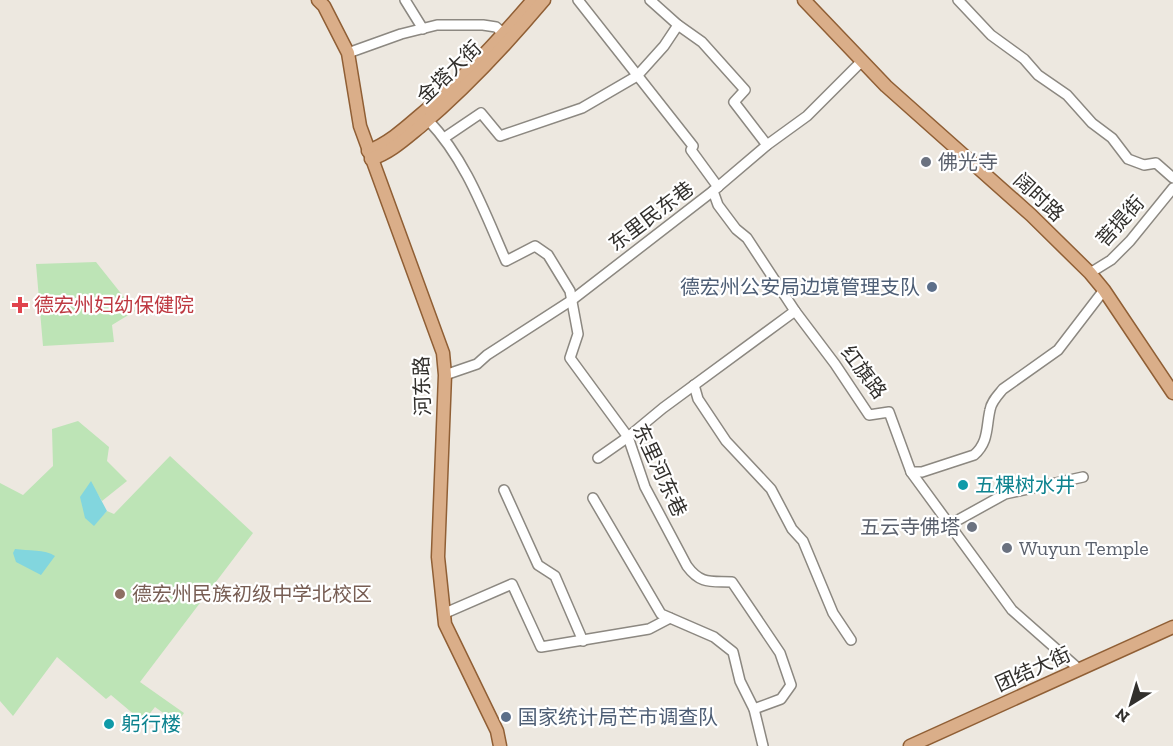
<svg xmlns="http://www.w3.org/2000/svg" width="1173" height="746" font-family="'Zilla Slab','Noto Sans SC',serif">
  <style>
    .green { fill: #bde4b6 }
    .water { fill: #82d6de }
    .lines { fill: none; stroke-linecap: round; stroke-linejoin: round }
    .minor-casing { stroke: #8c8881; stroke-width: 12 }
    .major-casing { stroke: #905f35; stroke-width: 15 }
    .minor { stroke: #fff; stroke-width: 9 }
    .major { stroke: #daae89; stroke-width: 12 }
    .worship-dot { fill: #6b7280; stroke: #fff; stroke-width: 2 }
    .service-dot { fill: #5c6f8a; stroke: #fff; stroke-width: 2 }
    .health-dot { fill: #e0444e; stroke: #fff; stroke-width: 2 }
    .culture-dot { fill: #0f9aa8; stroke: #fff; stroke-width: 2 }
    .education-dot { fill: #8d6e63; stroke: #fff; stroke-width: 2 }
    .labels { text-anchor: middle; stroke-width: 4.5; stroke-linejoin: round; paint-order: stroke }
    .street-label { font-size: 20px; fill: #32302d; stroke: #fff }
    .worship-label { font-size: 20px; fill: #5b616d; stroke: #fff; text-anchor: start }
    .service-label { font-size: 20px; fill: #4e5e75; stroke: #fff; text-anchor: end }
    .health-label { font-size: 20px; fill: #be3a42; stroke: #fff; text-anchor: start }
    .culture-label { font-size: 20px; fill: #0d838f; stroke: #fff; text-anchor: start }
    .education-label { font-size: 20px; fill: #785e54; stroke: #fff; text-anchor: start }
  </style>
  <rect width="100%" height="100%" fill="#ede8e0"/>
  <g class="green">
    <polygon points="96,262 135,311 112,325 114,342 43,346 36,264"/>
    <polygon points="78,421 109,447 107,461 127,481 102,501 90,482 94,525 107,511 114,514 170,456 253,533 140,682 184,713 177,723 155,707 143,722 111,695 106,699 57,657 13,716 0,701 0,483 23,495 53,466 52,429"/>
  </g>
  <g class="water">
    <polygon points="91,481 107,511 94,526 85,518 80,497"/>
    <path d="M 15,549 C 28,551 45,549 55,556 L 41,575 L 16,562 L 13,553 Z"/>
  </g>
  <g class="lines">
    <defs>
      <g id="minor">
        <polyline points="405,0 423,29"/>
        <polyline points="578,0 693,146 691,150 718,187"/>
        <polyline points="650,0 678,25 702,42 745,90 734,102 767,145"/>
        <polyline points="958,0 991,35 1024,59 1038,75 1067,95 1092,123 1112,138 1128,159 1144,165 1156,163 1173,178"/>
        <polyline points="348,53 401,34 437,25 483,25 496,27 504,34"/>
        <path d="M 428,120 C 466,160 484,211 506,261 L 535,246 L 548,255 L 570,291 L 578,334 L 570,358 L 628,437 L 645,487 L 687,566 C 701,585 711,581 732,582 L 780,653 L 791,685 L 781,699 L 754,709"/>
        <polyline points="444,138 481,113 500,136 582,108 637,76 664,46 678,25"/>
        <polyline points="713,191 718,205 736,229 747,238 795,311 835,364 869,415 889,412 911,472 1012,610 1080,670"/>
        <polyline points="1090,273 1111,260 1130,241 1173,188"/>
        <polyline points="445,375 477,364 487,355 572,300 713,191 767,145 807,116 862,61"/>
        <polyline points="694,385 698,399 726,441 771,489 792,529 803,541 833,613 851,640"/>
        <polyline points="598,458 628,437 663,408 795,311"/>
        <path d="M 911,472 L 922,472 L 974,455 C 989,442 986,427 990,410 C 991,402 998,395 1003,389 L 1058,350 L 1104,290"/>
        <polyline points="504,490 538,565 555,576 583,641"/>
        <polyline points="593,498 661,614 714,637 733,652 740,681 754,709 763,746"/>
        <polyline points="949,525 1005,494 1083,477"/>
        <polyline points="443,614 512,584 541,647 649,629 670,618"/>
      </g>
      <g id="major">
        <polyline points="318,0 324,6 348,53 360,126 443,353 445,375 438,557 445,624 497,731 500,746"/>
        <polyline points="804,0 886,86 1031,215 1090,273 1104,290 1173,393"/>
        <path d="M 368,151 C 387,144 403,130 418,117 C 460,82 497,42 533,0"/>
        <path d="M 371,159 C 390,153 405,139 421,126 C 466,88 506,45 544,0"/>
        <polyline points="910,746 1173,627"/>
      </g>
    </defs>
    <use href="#minor" class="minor-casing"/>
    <use href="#major" class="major-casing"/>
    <use href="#minor" class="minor"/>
    <use href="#major" class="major"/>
  </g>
  <g class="worship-dot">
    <circle cx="926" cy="162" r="6"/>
    <circle cx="972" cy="527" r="6"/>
    <circle cx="1007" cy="548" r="6"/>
  </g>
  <g class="service-dot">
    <circle cx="932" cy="287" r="6"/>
    <circle cx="506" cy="717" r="6"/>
  </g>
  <path class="health-dot" d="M17 296h6v6h6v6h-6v6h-6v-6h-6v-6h6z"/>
  <g class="culture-dot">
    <circle cx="963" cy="485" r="6"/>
    <circle cx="109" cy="724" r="6"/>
  </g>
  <circle class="education-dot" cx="120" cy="594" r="6"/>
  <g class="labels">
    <g class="street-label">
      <text transform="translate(449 72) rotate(-44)" y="7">金塔大街</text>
      <text transform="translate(1039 197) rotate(43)" y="7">阔时路</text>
      <text transform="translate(651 216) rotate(-37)" y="7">东里民东巷</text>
      <text transform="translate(1120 221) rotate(-48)" y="7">菩提街</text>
      <text transform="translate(864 372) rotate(53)" y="7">红旗路</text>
      <text transform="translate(422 386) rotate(-92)" y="7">河东路</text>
      <text transform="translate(660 470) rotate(65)" y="7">东里河东巷</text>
      <text transform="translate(1033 669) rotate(-24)" y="7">团结大街</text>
    </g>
    <g class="worship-label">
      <text x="938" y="169">佛光寺</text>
      <text x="960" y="534" text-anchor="end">五云寺佛塔</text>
      <text x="1019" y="555">Wuyun Temple</text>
    </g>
    <g class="service-label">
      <text x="920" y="294">德宏州公安局边境管理支队</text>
      <text x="518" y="724" text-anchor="start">国家统计局芒市调查队</text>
    </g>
    <g class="health-label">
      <text x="34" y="312">德宏州妇幼保健院</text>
    </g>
    <g class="culture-label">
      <text x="975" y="492">五棵树水井</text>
      <text x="121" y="731">躬行楼</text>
    </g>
    <g class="education-label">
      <text x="132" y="601">德宏州民族初级中学北校区</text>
    </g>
  </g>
  <g transform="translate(1131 704) rotate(217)" stroke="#ffffff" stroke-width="4.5" paint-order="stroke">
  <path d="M0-4.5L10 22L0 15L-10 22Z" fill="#32302d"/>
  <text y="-9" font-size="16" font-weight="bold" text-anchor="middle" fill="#32302d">N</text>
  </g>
</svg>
